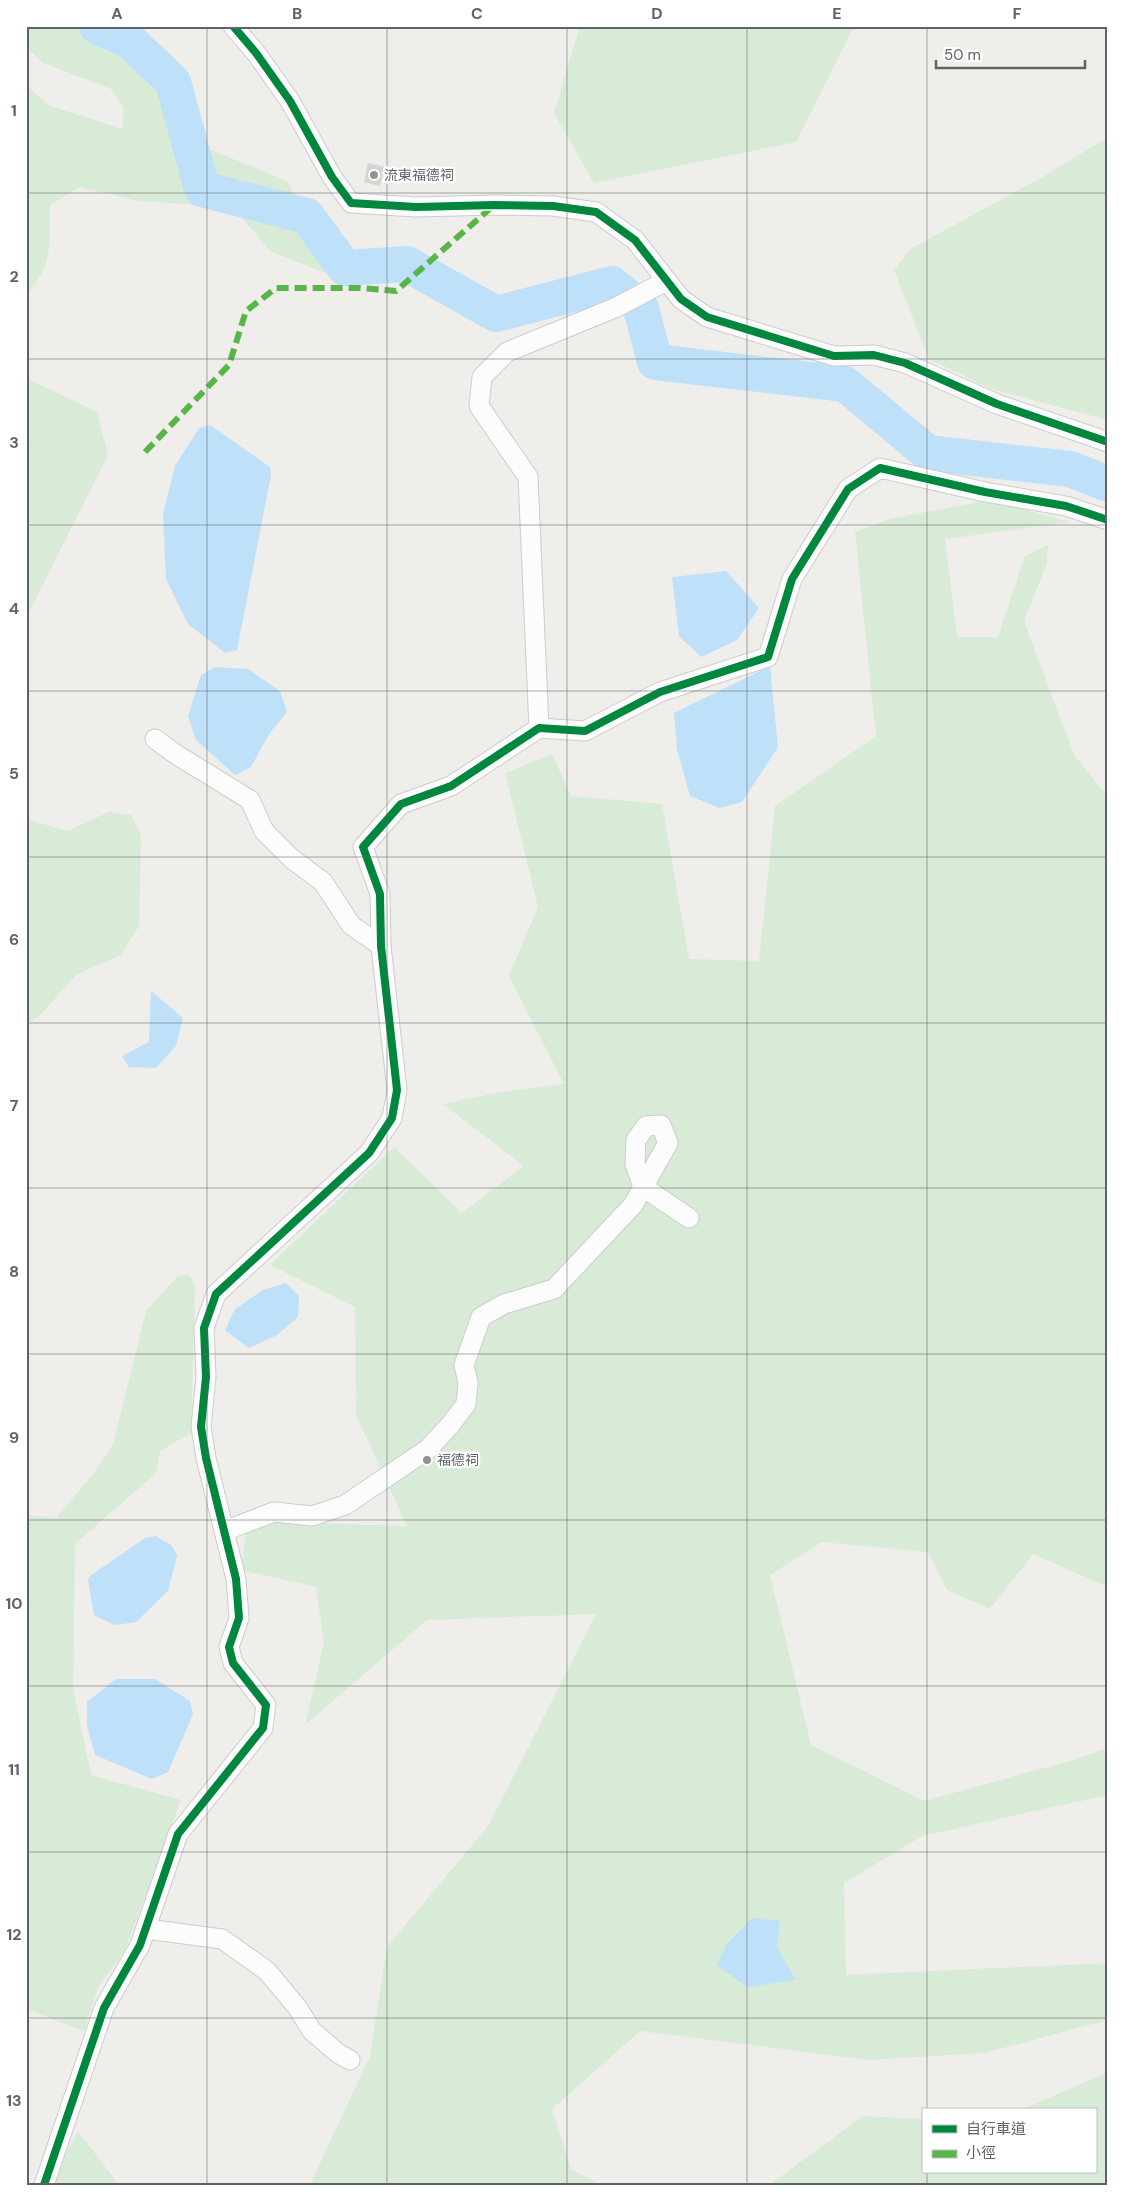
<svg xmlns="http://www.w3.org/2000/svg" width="1134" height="2211" font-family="'DM Sans','Noto Sans TC',sans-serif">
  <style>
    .green { fill: #d8ebd6; fill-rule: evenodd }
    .water { fill: #bfe0f9 }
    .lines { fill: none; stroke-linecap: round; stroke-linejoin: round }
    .river { stroke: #bfe0f9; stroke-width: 36 }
    .building { fill: #d6d5d3 }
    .street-casing { stroke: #cbcccc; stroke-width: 21 }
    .street { stroke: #fdfcfc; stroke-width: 19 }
    .quiet { stroke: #58b549; stroke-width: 6; stroke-dasharray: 12 6; stroke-linecap: butt }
    .cycleway-casing { stroke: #fff; stroke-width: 11 }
    .cycleway { stroke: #00873e; stroke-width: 8 }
    .grid { fill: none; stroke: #5f6368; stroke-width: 1; stroke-opacity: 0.55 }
    .poi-dot { fill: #919496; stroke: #fff; stroke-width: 2 }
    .labels { text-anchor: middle; stroke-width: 4.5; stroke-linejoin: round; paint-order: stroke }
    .poi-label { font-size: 14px; fill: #5f6368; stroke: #fff; text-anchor: start }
    .neatline { fill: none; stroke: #5f6368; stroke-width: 2 }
    .grid-label { font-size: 16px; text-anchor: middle; font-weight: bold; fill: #5f6368 }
  </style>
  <rect width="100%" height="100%" fill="#efeeea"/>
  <g class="green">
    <path d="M 26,26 L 97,26 L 177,70 L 182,138 L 287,181 L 334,265 L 325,273 L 270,251 L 233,207 L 138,201 L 80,187 L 50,205 C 50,242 53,266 26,295 L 26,85 L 50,106 L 122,129 L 124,108 L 111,89 L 43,63 L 26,47 Z"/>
    <polygon points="580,26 869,26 852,30 796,142 594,183 554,113"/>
    <polygon points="1108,137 1108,420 991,389 929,359 894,270 910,249 1041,178"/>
    <polygon points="26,378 97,412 108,455 26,618"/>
    <path d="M 989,500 L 1069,522 L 945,539 L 957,637 L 998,637 L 1025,556 L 1048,545 L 1047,563 L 1024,621 L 1074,755 L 1108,797 L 1108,1587 L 1033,1554 L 990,1609 L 947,1590 L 928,1552 L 822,1542 L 770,1575 L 811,1745 L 924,1801 L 1070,1761 L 1108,1748 L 1108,1795 L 922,1836 L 844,1883 L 846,1975 L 1108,1963 L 1108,2020 L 984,2053 L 867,2060 L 640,2031 L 552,2109 L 571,2169 L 601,2185 L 310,2185 L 370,2056 L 387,1947 L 489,1825 L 596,1614 L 427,1620 L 305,1725 L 324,1643 L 316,1587 L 241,1570 L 248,1521 L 407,1526 L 356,1415 L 355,1307 L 270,1265 L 394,1147 L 462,1213 L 524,1166 L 443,1104 L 495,1093 L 564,1084 L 509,976 L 538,907 L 505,773 L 552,754 L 571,796 L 662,804 L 689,959 L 759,961 L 775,806 L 876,736 L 855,532 L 890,519 ZM 752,1918 L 780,1921 L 777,1947 Z"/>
    <polygon points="109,812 131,815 141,835 139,926 121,955 77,974 38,1017 26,1024 26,819 67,831"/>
    <polygon points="189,1275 195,1285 191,1433 160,1451 156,1473 75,1544 73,1687 91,1775 181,1800 125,1950 98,1987 84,2031 26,2009 26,1515 56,1518 94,1473 113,1444 146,1311 178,1276"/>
    <polygon points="1108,2072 1108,2185 769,2185 863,2116 923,2119 923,2172 1095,2172 1095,2110 1021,2110"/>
    <polygon points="78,2131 119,2185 50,2185"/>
  </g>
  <g class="water">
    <polygon points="210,425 270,467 271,475 237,650 225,653 188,624 166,579 163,514 175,466 199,428"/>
    <polygon points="726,571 759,608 737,640 701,657 679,636 672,577"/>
    <polygon points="770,666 778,747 742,802 720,808 690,796 677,749 674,713"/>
    <polygon points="215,667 248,669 280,691 287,712 269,734 251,767 235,775 196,740 188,716 201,675"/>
    <polygon points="151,991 183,1018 176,1046 156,1068 129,1067 122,1056 149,1042"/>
    <polygon points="286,1283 299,1296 298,1317 277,1335 249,1348 225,1330 235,1309 263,1290"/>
    <polygon points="156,1536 172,1546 177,1556 168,1591 136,1622 114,1625 94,1615 88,1580 90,1576 145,1538"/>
    <polygon points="116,1679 155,1679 190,1701 193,1714 168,1772 152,1779 95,1755 87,1726 87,1702"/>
    <polygon points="752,1918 780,1921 777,1947 796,1980 748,1987 717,1966 726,1945"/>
  </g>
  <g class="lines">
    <polyline class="river" points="97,26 130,41 173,82 202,189 307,216 345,268 407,264 496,314 612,284 641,308 655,362 845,384 928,453 1070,469 1108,484"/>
  </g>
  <polygon class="building" points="368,163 385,167 380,186 364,182"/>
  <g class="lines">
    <defs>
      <g id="street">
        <polyline points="233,26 256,53 290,101 332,177 351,203 416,207 495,205 553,206 596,212 635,240 681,299 707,317 834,356 874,355 905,363 997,404 1108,442"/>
        <polyline points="539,728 528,477 479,406 482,377 507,352 617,307 666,281"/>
        <polyline points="155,739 174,753 250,800 264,831 292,859 323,882 351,925 381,946"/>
        <polyline points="224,1531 274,1512 312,1516 345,1505 428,1449 451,1424 466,1404 468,1383 464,1365 481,1317 504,1304 554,1289 633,1205 668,1143 661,1125 646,1126 636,1140 635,1164 643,1187 689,1218"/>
        <polyline points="147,1929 222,1939 267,1971 297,2007 312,2031 339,2054 350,2060"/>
        <polyline points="44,2185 104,2008 140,1945 178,1834 263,1728 266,1705 233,1663 229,1647 239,1618 236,1579 206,1458 201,1427 206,1377 204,1328 216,1294 369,1153 392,1118 397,1090 381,946 380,894 363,847 401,804 451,786 539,728 585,731 660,692 768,657 792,579 848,489 880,468 985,492 1066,506 1108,520"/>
      </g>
    </defs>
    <use href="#street" class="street-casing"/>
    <use href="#street" class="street"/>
    <polyline class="quiet" points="145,452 229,365 246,311 276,288 360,288 396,291 493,206"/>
    <defs>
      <g id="cycleway">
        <polyline points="233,26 256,53 290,101 332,177 351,203 416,207 495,205 553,206 596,212 635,240 681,299 707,317 834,356 874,355 905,363 997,404 1108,442"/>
        <polyline points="44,2185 104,2008 140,1945 178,1834 263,1728 266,1705 233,1663 229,1647 239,1618 236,1579 206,1458 201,1427 206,1377 204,1328 216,1294 369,1153 392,1118 397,1090 381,946 380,894 363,847 401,804 451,786 539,728 585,731 660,692 768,657 792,579 848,489 880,468 985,492 1066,506 1108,520"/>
      </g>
    </defs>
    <use href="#cycleway" class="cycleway-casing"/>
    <use href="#cycleway" class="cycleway"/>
  </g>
  <path class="grid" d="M 207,26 L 207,2185M 387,26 L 387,2185M 567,26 L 567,2185M 747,26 L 747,2185M 927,26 L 927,2110M 26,193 L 1108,193M 26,359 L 1108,359M 26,525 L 1108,525M 26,691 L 1108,691M 26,857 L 1108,857M 26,1023 L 1108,1023M 26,1188 L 1108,1188M 26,1354 L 1108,1354M 26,1520 L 1108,1520M 26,1686 L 1108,1686M 26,1852 L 1108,1852M 26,2018 L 1108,2018M 927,2172 L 927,2185"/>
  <g class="poi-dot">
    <circle cx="374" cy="175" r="5"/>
    <circle cx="427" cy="1460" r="5"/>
  </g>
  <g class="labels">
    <g class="poi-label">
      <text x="384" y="180">流東福德祠</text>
      <text x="437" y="1465">福德祠</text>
    </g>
  </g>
  <rect width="1134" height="2211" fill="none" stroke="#ffffff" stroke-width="55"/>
  <rect x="922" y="2108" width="175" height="65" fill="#ffffff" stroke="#bfc1c3"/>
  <rect x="932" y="2125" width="25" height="8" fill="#00873e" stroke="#bfc1c3"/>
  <text x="966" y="2134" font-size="15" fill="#5f6368">自行車道</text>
  <rect x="932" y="2150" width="25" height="8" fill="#58b549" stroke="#bfc1c3"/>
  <text x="966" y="2158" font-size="15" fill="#5f6368">小徑</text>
  <path d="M936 60v8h149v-8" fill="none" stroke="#5f6368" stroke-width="2.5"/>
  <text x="944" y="60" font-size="15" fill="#5f6368" stroke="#ffffff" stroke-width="4" paint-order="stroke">50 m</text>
  <rect x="28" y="28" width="1078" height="2156" class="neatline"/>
  <g class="grid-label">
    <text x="117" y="19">A</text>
    <text x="297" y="19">B</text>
    <text x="477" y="19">C</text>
    <text x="657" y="19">D</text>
    <text x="837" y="19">E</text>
    <text x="1017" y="19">F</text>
    <text x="14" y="116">1</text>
    <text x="14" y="282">2</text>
    <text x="14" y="448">3</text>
    <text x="14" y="614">4</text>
    <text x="14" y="779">5</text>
    <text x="14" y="945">6</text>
    <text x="14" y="1111">7</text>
    <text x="14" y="1277">8</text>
    <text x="14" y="1443">9</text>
    <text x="14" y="1609">10</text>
    <text x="14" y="1775">11</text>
    <text x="14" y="1940">12</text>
    <text x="14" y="2106">13</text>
  </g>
</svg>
